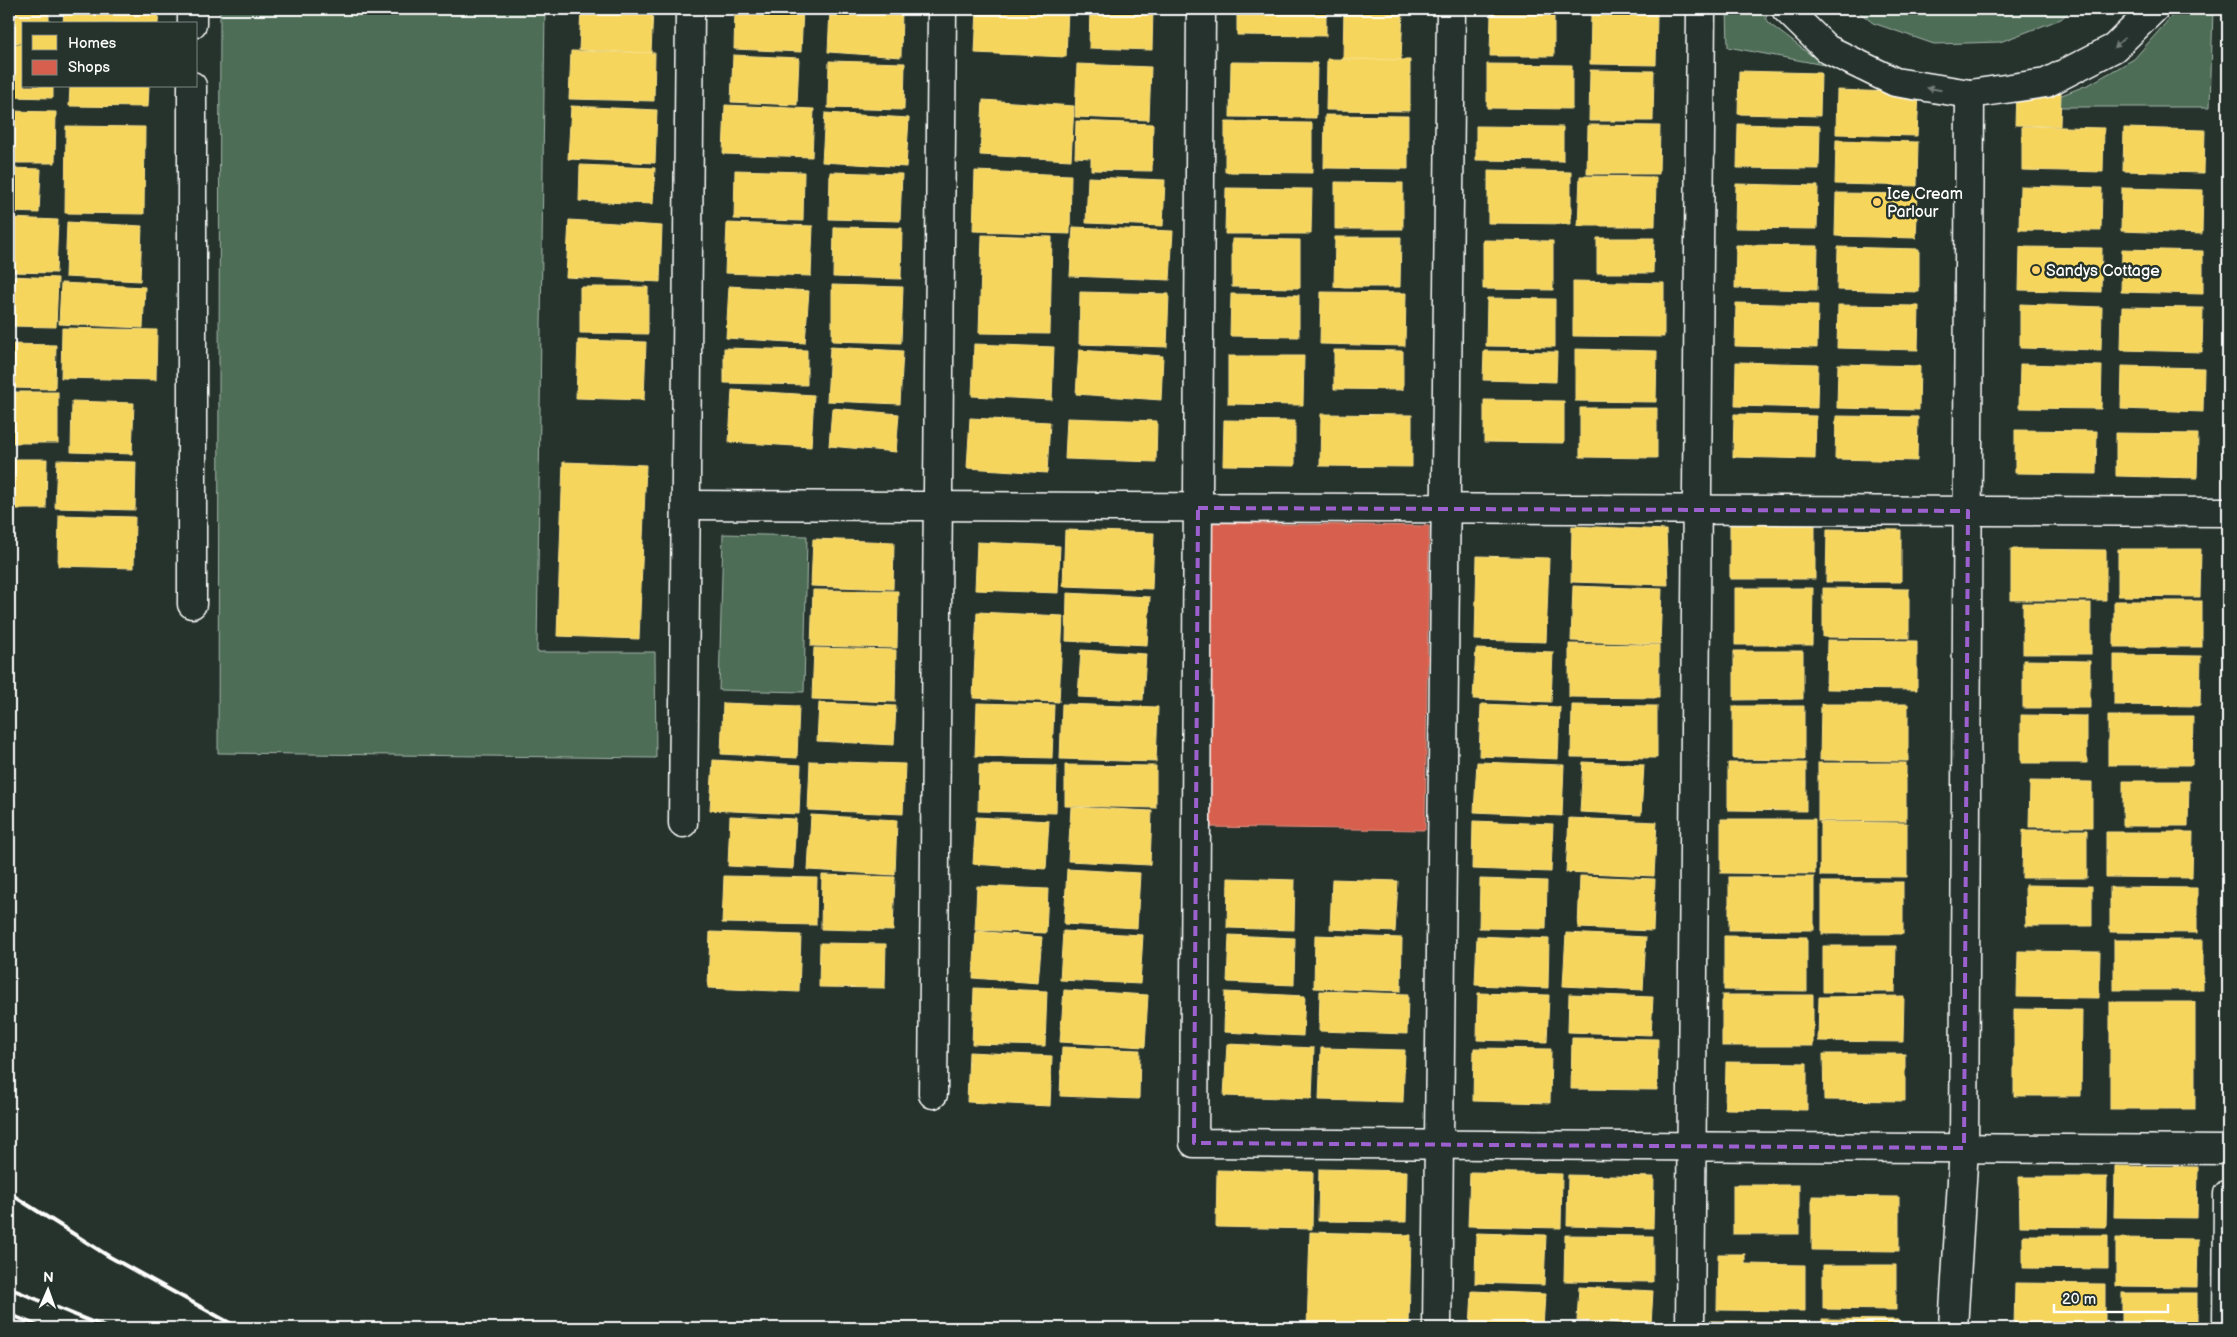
<svg xmlns="http://www.w3.org/2000/svg" width="2237" height="1337" font-family="'Balsamiq Sans',sans-serif">
  <style>
    .green { fill: #4e6d57; stroke: #a6b6ab }
    .homes { fill: #f6d55c; stroke: #f9e28d }
    .shops { fill: #d6604d; stroke: #e29082 }
    .lines { fill: none; stroke-linecap: round; stroke-linejoin: round }
    .minor-casing { stroke: #fff; stroke-width: 31 }
    .tertiary-casing { stroke: #fff; stroke-width: 31 }
    .minor { stroke: #26332d; stroke-width: 28 }
    .tertiary { stroke: #26332d; stroke-width: 28 }
    .rail { stroke: #fff; stroke-width: 4 }
    .oneway { fill: #727a76 }
    .marked { fill: none; stroke: #9c61cf; stroke-width: 4; stroke-dasharray: 10 6; stroke-linejoin: round }
    .poi-dot { fill: #ffd166; stroke: #26332d; stroke-width: 2 }
    .labels { text-anchor: middle; stroke-width: 5; stroke-linejoin: round; paint-order: stroke }
    .poi-label { font-size: 16px; fill: #fff; stroke: #26332d; text-anchor: start }
  </style>
  <rect width="100%" height="100%" fill="#26332d"/>
  <filter id="ink" filterUnits="userSpaceOnUse"><feTurbulence type="fractalNoise" baseFrequency=".02" numOctaves="2"/><feDisplacementMap in="SourceGraphic" scale="10" xChannelSelector="R" yChannelSelector="G"/><feConvolveMatrix kernelMatrix="1 2 1 2 8 2 1 2 1" color-interpolation-filters="sRGB"/></filter>
  <g filter="url(#ink)">
    <g class="green">
      <polygon points="220,9 545,9 537,652 655,652 656,758 218,753"/>
      <polygon points="1727,9 1759,9 1771,25 1824,65 1728,47"/>
      <polygon points="1855,9 2072,9 2061,19 2000,42 1934,44 1873,23"/>
      <polygon points="2178,9 2213,9 2210,107 2031,107 2090,84 2134,59"/>
      <polygon points="723,534 807,536 804,692 719,690"/>
    </g>
    <g class="homes">
      <polygon points="9,9 49,9 49,24 24,24 24,43 9,42"/>
      <polygon points="64,9 159,9 158,24 63,24"/>
      <polygon points="581,9 653,9 651,53 579,50"/>
      <polygon points="735,9 803,9 801,52 734,49"/>
      <polygon points="830,9 902,9 901,57 828,52"/>
      <polygon points="977,9 1068,9 1066,57 975,53"/>
      <polygon points="1090,9 1153,9 1152,50 1089,48"/>
      <polygon points="1237,9 1326,9 1326,36 1237,35"/>
      <polygon points="1344,9 1403,9 1401,60 1343,59"/>
      <polygon points="1491,13 1554,14 1554,56 1490,56"/>
      <polygon points="1591,14 1657,14 1656,65 1590,64"/>
      <polygon points="9,44 24,44 24,86 53,86 53,98 9,97"/>
      <polygon points="571,51 655,53 654,101 569,99"/>
      <polygon points="733,55 799,58 797,105 731,102"/>
      <polygon points="1327,59 1410,60 1410,111 1326,110"/>
      <polygon points="829,61 905,63 904,110 828,108"/>
      <polygon points="1231,62 1317,63 1316,118 1230,117"/>
      <polygon points="1077,64 1151,67 1149,120 1075,117"/>
      <polygon points="1487,64 1572,65 1572,109 1487,108"/>
      <polygon points="1590,70 1654,71 1653,121 1589,121"/>
      <polygon points="1739,71 1821,73 1820,116 1738,114"/>
      <polygon points="70,86 149,86 148,107 69,106"/>
      <polygon points="1837,90 1919,93 1917,136 1836,134"/>
      <polygon points="2016,91 2061,92 2060,126 2015,125"/>
      <polygon points="983,100 1074,106 1071,160 980,155"/>
      <polygon points="725,105 814,109 812,157 723,154"/>
      <polygon points="571,106 657,110 655,163 568,159"/>
      <polygon points="9,111 56,112 55,163 9,163"/>
      <polygon points="825,113 909,118 906,167 822,162"/>
      <polygon points="1325,115 1408,116 1408,169 1324,168"/>
      <polygon points="1076,121 1153,124 1152,171 1091,170 1091,158 1075,157"/>
      <polygon points="1225,122 1312,123 1312,173 1225,172"/>
      <polygon points="1738,124 1820,126 1819,169 1737,168"/>
      <polygon points="1588,125 1660,126 1659,174 1587,174"/>
      <polygon points="66,126 145,127 144,214 65,213"/>
      <polygon points="1476,126 1563,127 1563,161 1476,160"/>
      <polygon points="2022,126 2104,128 2103,172 2022,170"/>
      <polygon points="2124,128 2205,130 2204,173 2123,171"/>
      <polygon points="1836,140 1918,142 1917,186 1835,184"/>
      <polygon points="580,165 655,168 653,204 579,201"/>
      <polygon points="9,168 41,169 39,213 9,212"/>
      <polygon points="735,170 804,172 803,221 734,219"/>
      <polygon points="1488,170 1571,172 1571,224 1488,223"/>
      <polygon points="975,171 1071,175 1070,234 973,231"/>
      <polygon points="830,172 902,174 900,221 829,219"/>
      <polygon points="1580,176 1656,177 1655,226 1578,226"/>
      <polygon points="1088,177 1165,180 1163,226 1086,223"/>
      <polygon points="1335,182 1403,183 1403,229 1335,229"/>
      <polygon points="1736,184 1818,186 1817,229 1735,228"/>
      <polygon points="2020,186 2102,188 2101,231 2019,230"/>
      <polygon points="1226,188 1312,189 1311,234 1225,234"/>
      <polygon points="2122,188 2203,190 2202,234 2121,231"/>
      <polygon points="1836,193 1918,194 1916,238 1835,236"/>
      <polygon points="9,218 58,220 56,273 9,272"/>
      <polygon points="569,220 662,226 660,282 566,277"/>
      <polygon points="67,222 142,226 140,281 65,277"/>
      <polygon points="727,223 813,226 811,276 725,273"/>
      <polygon points="834,227 902,228 901,279 833,277"/>
      <polygon points="1073,227 1173,231 1170,280 1070,276"/>
      <polygon points="982,235 1052,237 1050,334 979,333"/>
      <polygon points="1335,237 1401,237 1400,287 1334,287"/>
      <polygon points="1597,238 1654,238 1653,273 1597,273"/>
      <polygon points="1232,239 1300,240 1300,288 1232,287"/>
      <polygon points="1483,240 1553,241 1553,290 1483,289"/>
      <polygon points="1736,245 1818,246 1817,290 1735,288"/>
      <polygon points="1838,247 1919,249 1919,292 1837,290"/>
      <polygon points="2020,247 2102,248 2101,292 2019,290"/>
      <polygon points="2122,249 2203,251 2203,294 2121,292"/>
      <polygon points="9,276 58,278 56,327 9,326"/>
      <polygon points="1573,281 1664,283 1664,337 1573,336"/>
      <polygon points="61,283 145,287 143,328 59,324"/>
      <polygon points="832,285 903,287 901,343 832,341"/>
      <polygon points="729,286 809,291 805,343 726,338"/>
      <polygon points="580,287 648,287 648,334 580,333"/>
      <polygon points="1080,292 1169,294 1167,347 1079,344"/>
      <polygon points="1321,292 1406,293 1405,346 1320,344"/>
      <polygon points="1231,294 1299,295 1299,337 1230,336"/>
      <polygon points="1487,298 1555,299 1555,347 1486,346"/>
      <polygon points="1736,303 1818,305 1817,348 1735,346"/>
      <polygon points="2020,304 2102,307 2101,350 2020,348"/>
      <polygon points="1838,305 1919,306 1918,350 1837,348"/>
      <polygon points="2122,307 2203,308 2202,352 2121,350"/>
      <polygon points="62,328 157,330 156,380 61,378"/>
      <polygon points="578,340 646,342 644,400 576,398"/>
      <polygon points="9,344 56,345 55,389 9,388"/>
      <polygon points="974,344 1054,347 1052,400 972,396"/>
      <polygon points="830,347 903,351 900,404 827,401"/>
      <polygon points="724,348 807,350 807,385 724,383"/>
      <polygon points="1575,349 1657,351 1656,402 1575,401"/>
      <polygon points="1079,350 1163,356 1161,400 1076,394"/>
      <polygon points="1334,350 1403,351 1403,390 1334,389"/>
      <polygon points="1484,351 1557,352 1556,382 1483,380"/>
      <polygon points="1228,356 1304,356 1303,405 1228,404"/>
      <polygon points="1736,362 1818,364 1817,408 1735,406"/>
      <polygon points="1838,364 1920,366 1919,410 1837,408"/>
      <polygon points="2020,364 2102,366 2101,409 2019,408"/>
      <polygon points="2122,366 2204,368 2203,412 2121,409"/>
      <polygon points="732,390 814,395 811,447 729,442"/>
      <rect x="9" y="392" width="49" height="51"/>
      <polygon points="1484,400 1564,401 1564,443 1484,442"/>
      <polygon points="72,401 134,403 132,454 71,452"/>
      <polygon points="832,408 899,414 896,452 829,446"/>
      <polygon points="1580,408 1657,408 1657,458 1580,457"/>
      <polygon points="1321,414 1412,415 1412,467 1320,466"/>
      <polygon points="1734,414 1816,416 1815,459 1733,457"/>
      <polygon points="1836,416 1918,417 1917,461 1835,459"/>
      <polygon points="970,418 1050,422 1047,473 967,468"/>
      <polygon points="1067,418 1157,421 1156,462 1065,459"/>
      <polygon points="1224,420 1295,421 1295,466 1223,465"/>
      <polygon points="2015,430 2097,431 2096,474 2015,473"/>
      <polygon points="2116,433 2198,434 2197,478 2116,476"/>
      <polygon points="9,459 47,459 46,509 9,509"/>
      <polygon points="57,460 136,462 135,510 55,508"/>
      <polygon points="563,462 646,465 639,639 557,636"/>
      <polygon points="59,515 135,517 134,568 58,566"/>
      <rect x="1730" y="524" width="85" height="55"/>
      <polygon points="1572,526 1666,530 1668,585 1571,582"/>
      <polygon points="1827,529 1901,530 1901,582 1826,582"/>
      <polygon points="1065,530 1154,533 1152,589 1063,586"/>
      <polygon points="813,539 894,542 893,589 811,586"/>
      <polygon points="977,542 1060,546 1058,593 975,590"/>
      <polygon points="2011,549 2106,550 2106,600 2011,600"/>
      <polygon points="2118,549 2201,549 2200,597 2118,596"/>
      <polygon points="1477,556 1549,558 1546,642 1475,640"/>
      <polygon points="1573,586 1662,589 1660,644 1571,641"/>
      <polygon points="1735,588 1813,588 1812,645 1735,645"/>
      <polygon points="1823,588 1909,589 1909,638 1823,637"/>
      <polygon points="813,590 898,591 897,648 811,646"/>
      <polygon points="1067,593 1150,597 1147,645 1066,641"/>
      <rect x="2114" y="601" width="88" height="46"/>
      <rect x="2023" y="603" width="68" height="51"/>
      <polygon points="977,612 1063,616 1059,702 973,698"/>
      <polygon points="1827,640 1917,641 1917,690 1826,689"/>
      <polygon points="1569,644 1659,645 1659,698 1569,697"/>
      <polygon points="814,648 896,650 895,702 812,699"/>
      <polygon points="1476,649 1553,652 1551,702 1473,699"/>
      <polygon points="1081,650 1146,654 1143,700 1078,697"/>
      <polygon points="1734,651 1803,651 1803,699 1734,700"/>
      <polygon points="2114,655 2201,656 2200,706 2114,705"/>
      <polygon points="2023,660 2090,661 2090,708 2023,708"/>
      <polygon points="723,703 799,706 797,758 721,754"/>
      <polygon points="819,703 896,706 894,745 817,741"/>
      <polygon points="977,703 1054,705 1052,758 975,756"/>
      <polygon points="1062,704 1158,707 1156,762 1060,759"/>
      <polygon points="1481,704 1560,707 1558,759 1479,756"/>
      <polygon points="1821,704 1908,704 1908,761 1820,760"/>
      <polygon points="1572,705 1657,706 1657,758 1571,757"/>
      <polygon points="1733,706 1804,706 1804,760 1733,759"/>
      <polygon points="2021,715 2087,716 2087,763 2021,763"/>
      <polygon points="2108,716 2193,716 2192,765 2108,765"/>
      <polygon points="713,760 801,765 799,814 710,810"/>
      <polygon points="810,761 905,764 903,814 808,810"/>
      <polygon points="1477,762 1564,765 1562,816 1474,812"/>
      <polygon points="1583,762 1644,765 1641,815 1580,812"/>
      <polygon points="1728,763 1806,763 1806,811 1728,810"/>
      <rect x="1818" y="763" width="88" height="58"/>
      <polygon points="979,765 1057,766 1056,813 978,811"/>
      <polygon points="1065,765 1156,766 1156,808 1065,806"/>
      <polygon points="2030,781 2092,782 2092,827 2029,827"/>
      <polygon points="2123,781 2189,781 2188,826 2123,826"/>
      <polygon points="1071,807 1152,811 1150,865 1068,861"/>
      <polygon points="811,815 897,820 895,875 808,870"/>
      <polygon points="730,816 796,819 793,869 728,866"/>
      <polygon points="976,817 1049,821 1046,869 973,864"/>
      <polygon points="1569,818 1657,822 1654,876 1566,872"/>
      <polygon points="1721,819 1815,819 1815,874 1721,873"/>
      <polygon points="1473,821 1553,824 1551,872 1472,869"/>
      <polygon points="1820,822 1907,823 1907,877 1820,876"/>
      <polygon points="2023,830 2087,830 2087,878 2022,878"/>
      <polygon points="2106,832 2193,832 2192,878 2106,877"/>
      <polygon points="1067,869 1140,873 1137,928 1064,924"/>
      <polygon points="822,875 895,877 893,931 821,929"/>
      <polygon points="724,876 817,878 816,925 722,923"/>
      <polygon points="1580,876 1655,879 1653,931 1578,928"/>
      <rect x="1729" y="877" width="85" height="53"/>
      <polygon points="1228,878 1295,880 1294,930 1227,928"/>
      <polygon points="1332,879 1398,881 1395,932 1330,929"/>
      <polygon points="1480,879 1547,881 1546,929 1479,928"/>
      <rect x="1822" y="882" width="81" height="52"/>
      <polygon points="2025,885 2092,886 2092,926 2026,926"/>
      <polygon points="977,886 1048,889 1046,933 975,930"/>
      <polygon points="2110,887 2197,888 2197,933 2110,932"/>
      <polygon points="976,931 1042,937 1038,983 973,978"/>
      <polygon points="1063,931 1143,935 1140,984 1060,980"/>
      <polygon points="710,932 801,935 799,992 708,988"/>
      <polygon points="1566,933 1646,937 1643,990 1563,986"/>
      <polygon points="1229,935 1295,938 1294,985 1227,982"/>
      <polygon points="1315,935 1402,938 1401,991 1314,988"/>
      <polygon points="1477,936 1549,939 1548,988 1475,985"/>
      <polygon points="1724,936 1807,937 1807,991 1724,990"/>
      <rect x="2114" y="940" width="89" height="50"/>
      <polygon points="820,943 886,944 885,988 819,987"/>
      <polygon points="1823,946 1896,946 1895,992 1823,992"/>
      <polygon points="2018,951 2100,952 2099,998 2017,997"/>
      <polygon points="974,988 1047,991 1045,1046 972,1044"/>
      <polygon points="1064,990 1148,995 1145,1047 1060,1042"/>
      <polygon points="1320,991 1408,994 1407,1034 1319,1031"/>
      <polygon points="1225,992 1305,996 1303,1036 1224,1032"/>
      <polygon points="1478,993 1549,995 1547,1042 1477,1040"/>
      <polygon points="1569,994 1653,997 1651,1035 1568,1032"/>
      <rect x="1722" y="995" width="91" height="51"/>
      <polygon points="1904,996 1903,1042 1818,1041 1819,997"/>
      <rect x="2110" y="1002" width="85" height="107"/>
      <polygon points="2014,1009 2082,1010 2081,1096 2014,1096"/>
      <polygon points="1572,1038 1658,1039 1657,1090 1571,1089"/>
      <polygon points="1227,1044 1314,1048 1312,1099 1224,1096"/>
      <polygon points="1062,1047 1140,1050 1139,1099 1060,1096"/>
      <polygon points="1321,1048 1405,1050 1403,1102 1319,1100"/>
      <polygon points="1474,1048 1551,1049 1550,1103 1473,1101"/>
      <polygon points="969,1052 1052,1056 1050,1106 967,1102"/>
      <polygon points="1823,1054 1905,1054 1905,1101 1824,1100"/>
      <polygon points="1726,1062 1807,1063 1807,1110 1725,1109"/>
      <polygon points="2115,1166 2198,1167 2197,1218 2114,1217"/>
      <polygon points="1319,1169 1407,1171 1406,1222 1318,1221"/>
      <polygon points="1217,1170 1313,1172 1312,1229 1216,1227"/>
      <polygon points="1470,1172 1562,1174 1561,1228 1468,1226"/>
      <polygon points="1568,1175 1654,1177 1653,1228 1567,1226"/>
      <polygon points="2019,1177 2107,1177 2106,1227 2020,1226"/>
      <rect x="1733" y="1185" width="66" height="49"/>
      <polygon points="1812,1196 1899,1197 1899,1251 1812,1250"/>
      <polygon points="1310,1232 1411,1235 1409,1328 1307,1328"/>
      <polygon points="1476,1233 1546,1235 1544,1285 1475,1283"/>
      <polygon points="1565,1235 1653,1236 1653,1282 1564,1281"/>
      <polygon points="2023,1235 2108,1235 2108,1269 2023,1268"/>
      <polygon points="2116,1238 2198,1239 2197,1287 2116,1286"/>
      <polygon points="1718,1254 1745,1254 1745,1264 1805,1265 1805,1311 1717,1310"/>
      <polygon points="1823,1265 1896,1265 1896,1310 1823,1309"/>
      <polygon points="2015,1283 2105,1284 2105,1328 2014,1328"/>
      <polygon points="1579,1287 1653,1291 1651,1325 1577,1321"/>
      <polygon points="1472,1291 1545,1294 1543,1328 1470,1328"/>
      <rect x="2122" y="1293" width="75" height="35"/>
      <polygon points="1822,1319 1898,1320 1898,1328 1822,1328"/>
      <polygon points="1711,1321 1809,1322 1809,1328 1711,1328"/>
      <polygon points="1576,1325 1663,1328 1576,1328"/>
    </g>
    <polygon class="shops" points="1208,523 1429,526 1425,830 1204,827"/>
    <g class="lines">
      <defs>
        <g id="minor">
          <polyline points="192,9 192,24"/>
          <polyline points="1201,9 1194,1143 2228,1150"/>
          <polyline points="192,86 192,604"/>
          <polyline points="686,505 2228,512"/>
          <polyline points="683,823 690,9"/>
          <polyline points="933,1094 942,9"/>
          <polyline points="1437,1328 1451,9"/>
          <polyline points="1690,1328 1701,9"/>
          <polyline points="1953,1328 1964,1148 1970,94"/>
          <polyline points="2227,1328 2228,1194"/>
        </g>
        <polyline id="tertiary" points="1786,9 1827,49 1895,82 1970,94 2046,83 2114,48 2154,9"/>
      </defs>
      <use href="#minor" class="minor-casing"/>
      <use href="#tertiary" class="tertiary-casing"/>
      <use href="#minor" class="minor"/>
      <use href="#tertiary" class="tertiary"/>
      <g class="rail">
        <polyline points="9,1193 110,1257 239,1328"/>
        <polyline points="9,1288 107,1328"/>
        <polyline points="9,1314 43,1328"/>
      </g>
    </g>
    <defs><path id="oneway-solid" d="M-6-.8H1V-3.2L6.5 0L1 3.2V.8H-6Z" transform="scale(1.25)"/></defs>
    <g class="oneway">
      <use href="#oneway-solid" transform="translate(2119 43) rotate(137)"/>
      <use href="#oneway-solid" transform="translate(1934 89) rotate(-171)"/>
    </g>
  </g>
  <path class="marked" d="M 1198,508 L 1968,511 L 1964,1148 L 1194,1143 Z"/>
  <g class="poi-dot">
    <circle cx="1877" cy="202" r="5"/>
    <circle cx="2036" cy="270" r="5"/>
  </g>
  <g class="labels">
    <g class="poi-label">
      <text x="1887" y="199">Ice Cream<tspan x="1887" dy="18">Parlour</tspan></text>
      <text x="2046" y="276">Sandys Cottage</text>
    </g>
  </g>
  <rect width="2237" height="1337" fill="none" stroke="#26332d" stroke-width="30"/>
  <rect x="15" y="15" width="2207" height="1307" fill="none" stroke="#fff" stroke-width="2" filter="url(#ink)"/>
  <rect x="22" y="22" width="175" height="65" fill="#26332d" stroke="#7d8581"/>
  <rect x="32" y="35" width="25" height="15" fill="#f6d55c" stroke="#7d8581"/>
  <text x="68" y="48" font-size="15" fill="#ffffff">Homes</text>
  <rect x="32" y="60" width="25" height="15" fill="#d6604d" stroke="#7d8581"/>
  <text x="68" y="72" font-size="15" fill="#ffffff">Shops</text>
  <g transform="translate(48 1290) rotate(2)" stroke="#26332d" stroke-width="4" paint-order="stroke">
  <path d="M0-4L9 19L0 12L-9 19Z" fill="#ffffff"/>
  <text y="-8" font-size="14" font-weight="bold" text-anchor="middle" fill="#ffffff">N</text>
  </g>
  <path d="M2054 1304v8h114v-8" fill="none" stroke="#ffffff" stroke-width="2.5"/>
  <text x="2062" y="1304" font-size="15" fill="#ffffff" stroke="#26332d" stroke-width="4" paint-order="stroke">20 m</text>
</svg>
